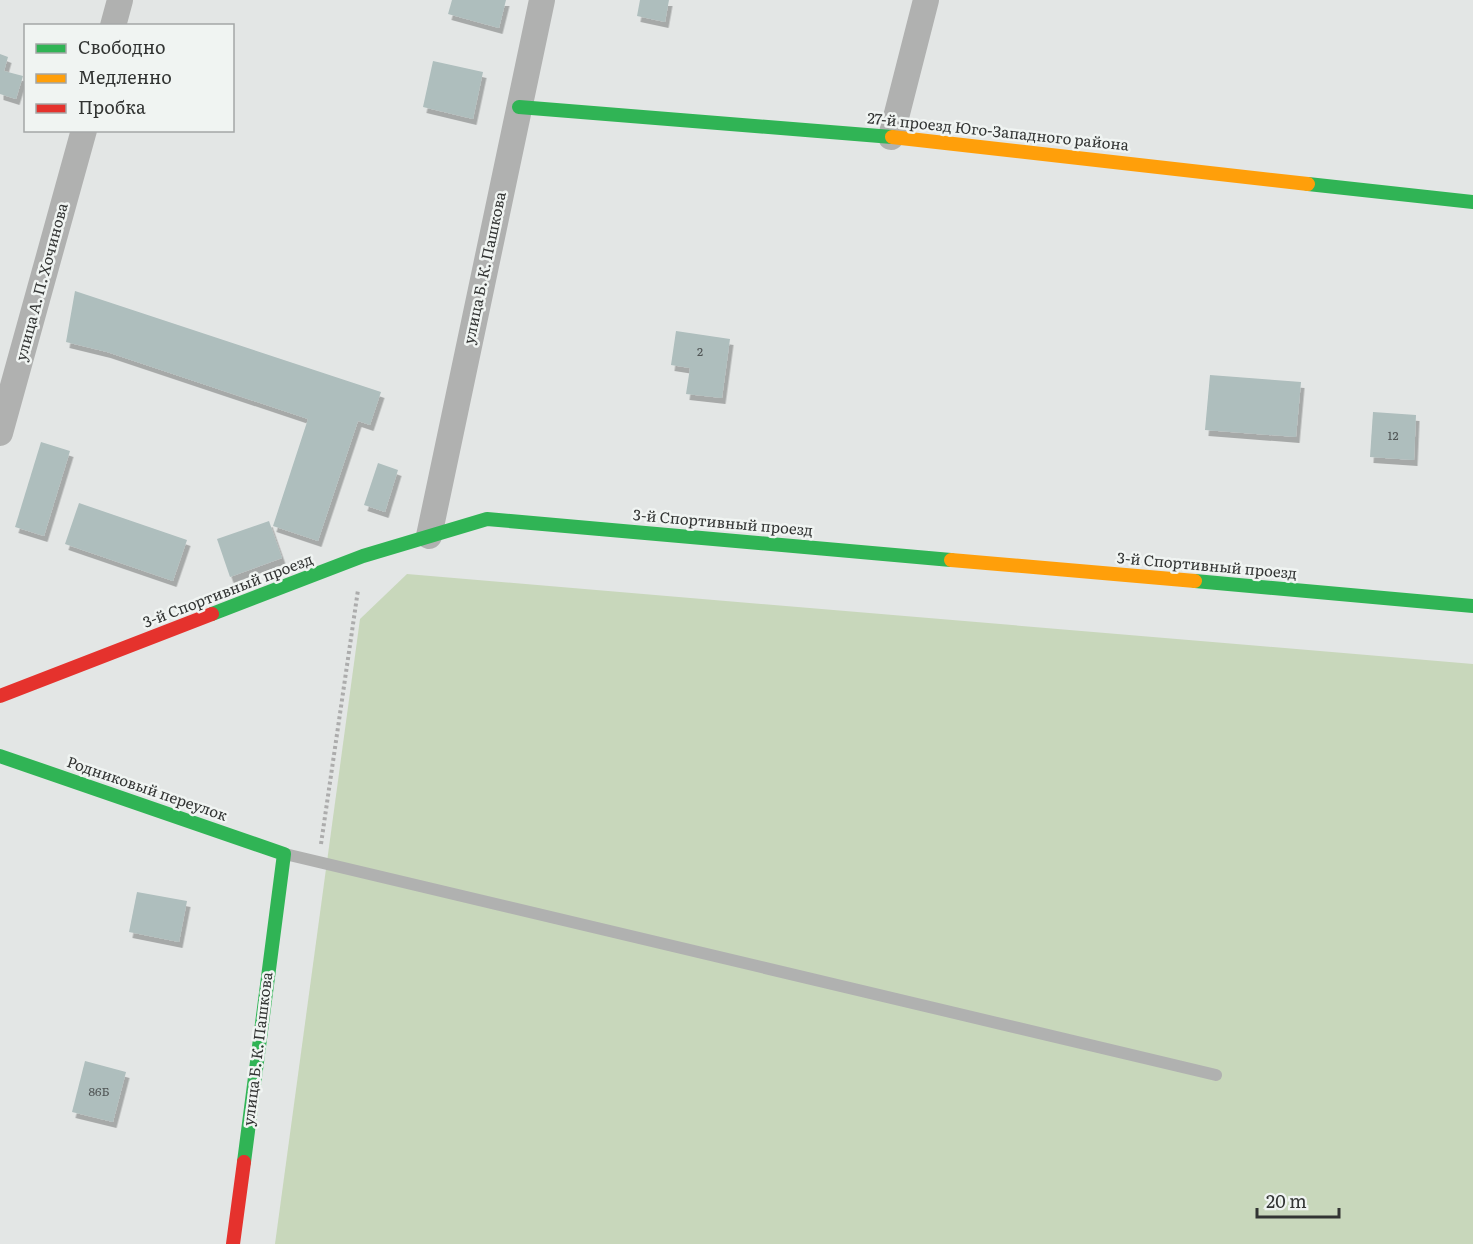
<svg xmlns="http://www.w3.org/2000/svg" width="1473" height="1244" font-family="Literata,serif">
  <style>
    .green { fill: #c8d7bb }
    .building { fill: #aebebd; filter: url(#shadow) }
    .lines { fill: none; stroke-linecap: round; stroke-linejoin: round }
    .path { stroke: #acacac; stroke-width: 4; stroke-dasharray: 3 3; stroke-linecap: butt }
    .lane { stroke: #b0b1b0; stroke-width: 12 }
    .street { stroke: #b0b1b0; stroke-width: 26 }
    .fast { stroke: #30b455; stroke-width: 14 }
    .slow { stroke: #ff9f0a; stroke-width: 14 }
    .jam { stroke: #e5322d; stroke-width: 14 }
    .labels { text-anchor: middle; stroke-width: 5; stroke-linejoin: round; paint-order: stroke }
    .number-label { font-size: 12px; fill: #515656 }
    .street-label { font-size: 15px; fill: #323433; stroke: #f0f4f2 }
  </style>
  <defs>
    <filter id="shadow"><feDropShadow dx="3.5" dy="6" stdDeviation="0" flood-color="#0004"/></filter>
  </defs>
  <rect width="100%" height="100%" fill="#e3e6e5"/>
  <polygon class="green" points="407,574 1473,664 1473,1244 275,1244 360,619"/>
  <g class="building">
    <polygon points="452,0 506,0 499,28 448,14"/>
    <polygon points="640,0 669,0 665,22 637,16"/>
    <polygon points="0,54 8,57 4,71 23,76 16,99 0,94"/>
    <polygon points="433,61 483,72 473,119 423,107"/>
    <polygon points="75,291 381,392 370,425 358,421 318,541 273,526 308,419 107,352 66,342"/>
    <polygon points="676,331 730,339 722,398 686,394 690,368 671,365"/>
    <polygon points="1210,375 1301,382 1296,437 1205,430"/>
    <polygon points="1373,412 1416,415 1414,460 1370,457"/>
    <polygon points="41,442 70,451 44,536 15,527"/>
    <polygon points="378,463 398,470 385,512 364,505"/>
    <polygon points="79,503 187,540 173,581 65,544"/>
    <polygon points="269,521 282,558 230,577 217,539"/>
    <polygon points="137,892 187,901 179,942 129,932"/>
    <polygon points="85,1061 126,1072 113,1122 72,1112"/>
  </g>
  <g class="lines">
    <polyline class="path" points="321,844 358,590"/>
    <polyline class="lane" points="285,854 1216,1075"/>
    <g class="street">
      <polyline points="113,26 120,0"/>
      <polyline points="891,137 926,0"/>
      <polyline points="0,433 84,130"/>
      <polyline points="429,536 542,0"/>
    </g>
    <g class="fast">
      <polyline points="519,107 892,137"/>
      <polyline points="1308,184 1473,202"/>
      <polyline points="1195,581 1473,606"/>
      <polyline points="212,614 363,556 487,519 951,560"/>
      <polyline points="0,756 284,854 244,1162"/>
    </g>
    <g class="slow">
      <polyline points="892,137 1308,184"/>
      <polyline points="951,560 1195,581"/>
    </g>
    <g class="jam">
      <polyline points="0,696 212,614"/>
      <polyline points="233,1244 244,1162"/>
    </g>
  </g>
  <g class="labels">
    <g class="number-label">
      <text x="700" y="356">2</text>
      <text x="1393" y="440">12</text>
      <text x="99" y="1096">86Б</text>
    </g>
    <g class="street-label">
      <text transform="translate(998 132) rotate(6)" y="5">27-й проезд Юго-Западного района</text>
      <text transform="translate(485 268) rotate(-78)" y="5">улица Б. К. Пашкова</text>
      <text transform="translate(42 282) rotate(-75)" y="5">улица А. П. Хочинова</text>
      <text transform="translate(723 523) rotate(5)" y="5">3-й Спортивный проезд</text>
      <text transform="translate(1207 566) rotate(5)" y="5">3-й Спортивный проезд</text>
      <text transform="translate(228 591) rotate(-21)" y="5">3-й Спортивный проезд</text>
      <text transform="translate(147 789) rotate(19)" y="5">Родниковый переулок</text>
      <text transform="translate(258 1049) rotate(-83)" y="5">улица Б. К. Пашкова</text>
    </g>
  </g>
  <rect x="24" y="24" width="210" height="108" fill="#f0f4f2" stroke="#a4a7a6" stroke-width="1.5"/>
  <rect x="36" y="44" width="30" height="9" fill="#30b455" stroke="#a4a7a6" stroke-width="1.5"/>
  <text x="78" y="54" font-size="18" fill="#323433">Свободно</text>
  <rect x="36" y="74" width="30" height="9" fill="#ff9f0a" stroke="#a4a7a6" stroke-width="1.5"/>
  <text x="78" y="84" font-size="18" fill="#323433">Медленно</text>
  <rect x="36" y="104" width="30" height="9" fill="#e5322d" stroke="#a4a7a6" stroke-width="1.5"/>
  <text x="78" y="114" font-size="18" fill="#323433">Пробка</text>
  <path d="M1257 1208v9h82v-9" fill="none" stroke="#323433" stroke-width="3"/>
  <text x="1266" y="1208" font-size="18" fill="#323433" stroke="#f0f4f2" stroke-width="4.5" paint-order="stroke">20 m</text>
</svg>
